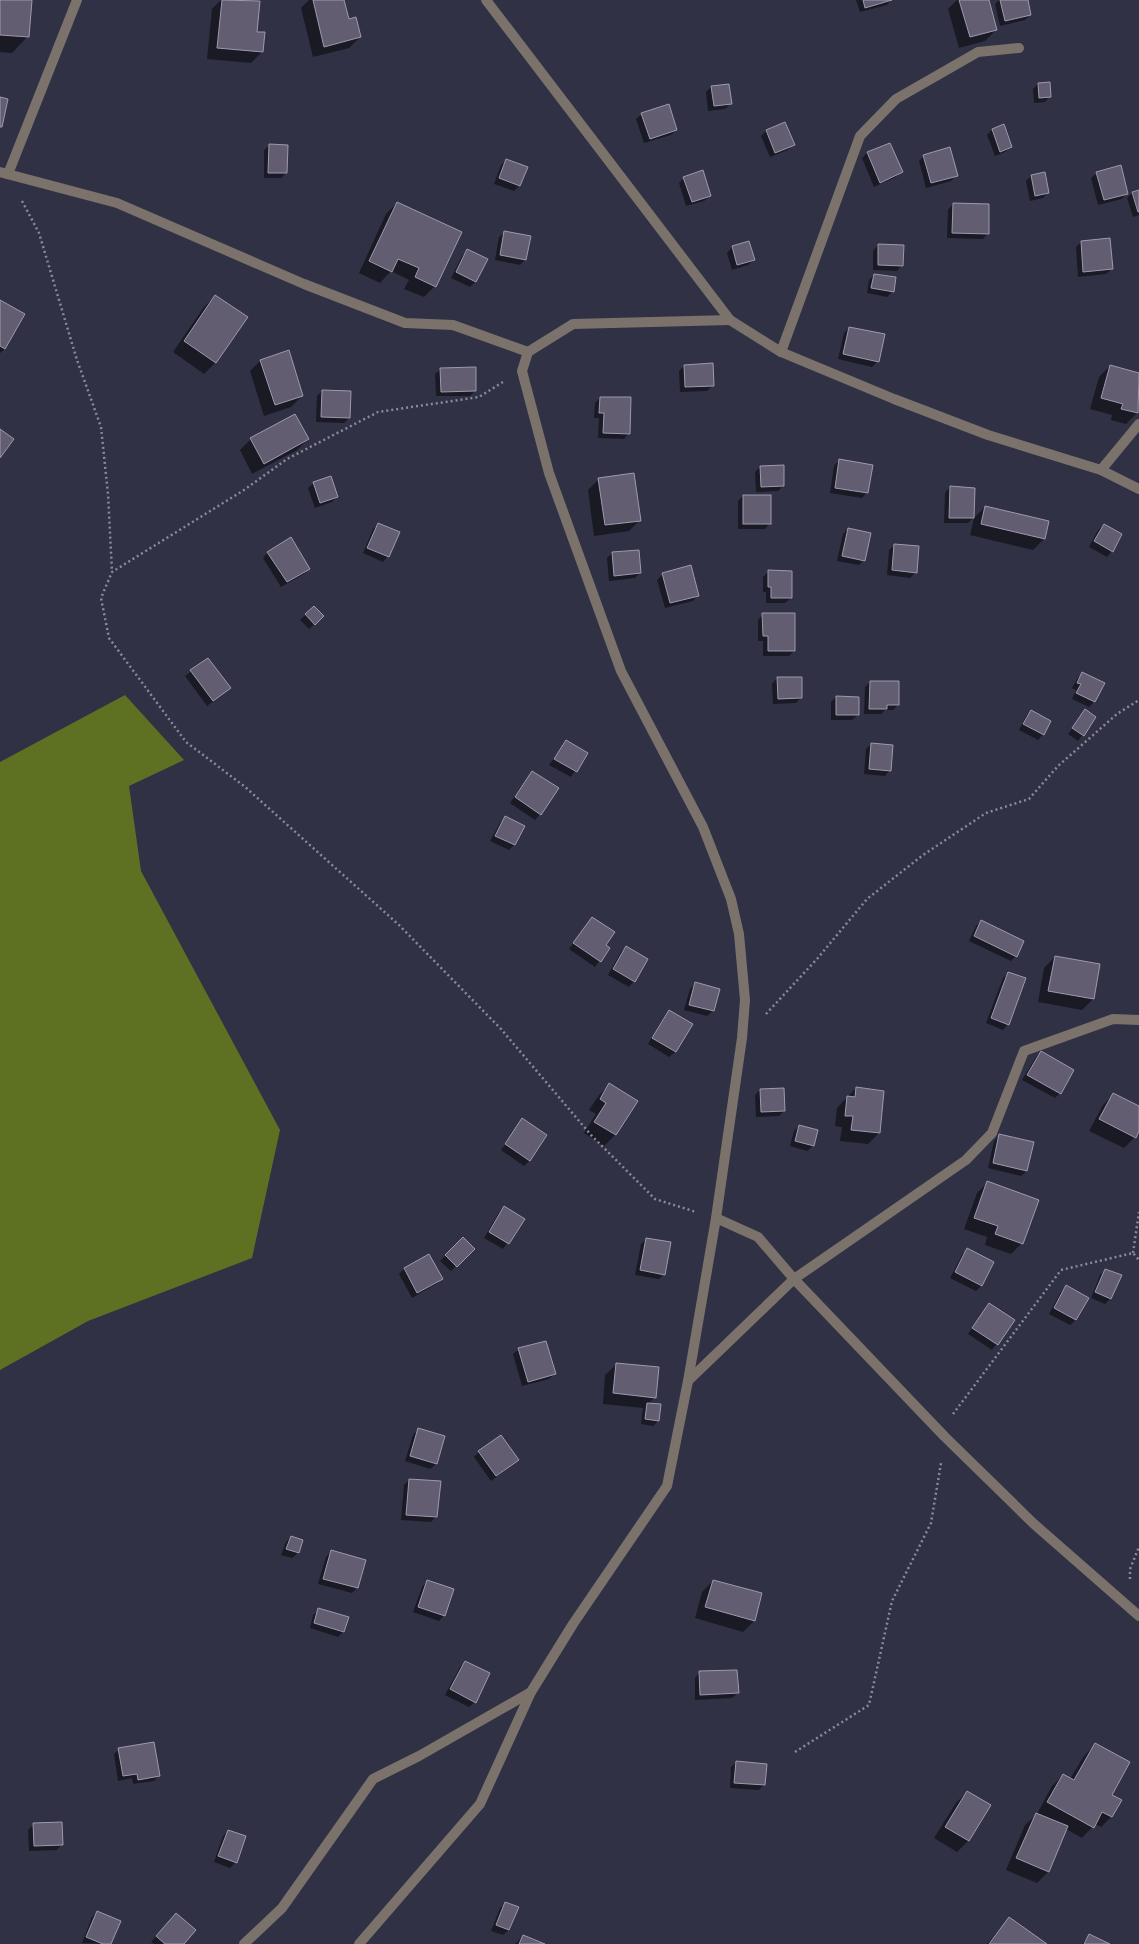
<svg xmlns="http://www.w3.org/2000/svg" width="1139" height="1944" font-family="'Libre Baskerville',serif">
  <style>
    .forest { fill: #5e7122 }
    .shadow { fill: #0007 }
    .building { fill: #625d71; stroke: #9e99b0 }
    .lines { fill: none; stroke-linecap: round; stroke-linejoin: round }
    .path { stroke: #8a8b9a; stroke-width: 2.5; stroke-dasharray: 2 3; stroke-linecap: butt }
    .minor { stroke: #7b726c; stroke-width: 10 }
  </style>
  <rect width="100%" height="100%" fill="#303144"/>
  <polygon class="forest" points="125,695 184,760 129,786 141,871 280,1130 252,1258 88,1321 0,1370 0,762"/>
  <g class="shadow">
    <polygon points="0,0 31,0 28,36 12,53 0,52"/>
    <polygon points="221,0 259,2 256,33 264,33 262,52 251,63 207,59 212,9"/>
    <polygon points="309,0 343,0 348,21 360,37 349,48 313,57 301,8"/>
    <polygon points="856,0 891,0 887,5 860,12"/>
    <polygon points="957,0 988,0 996,30 985,41 959,48 948,9"/>
    <polygon points="999,0 1027,0 1030,15 1025,20 1000,26 995,4"/>
    <polygon points="1038,84 1050,96 1045,102 1034,103 1033,89"/>
    <polygon points="711,87 731,103 725,109 708,111 706,92"/>
    <polygon points="642,114 676,130 671,135 644,143 636,119"/>
    <polygon points="785,123 794,144 788,150 770,157 761,136 766,131"/>
    <polygon points="1003,126 1011,147 1005,152 995,156 987,135 992,130"/>
    <polygon points="889,144 901,172 896,177 874,187 862,158 867,153"/>
    <polygon points="270,145 287,146 286,173 281,178 264,178 264,150"/>
    <polygon points="924,156 957,175 951,181 926,188 919,161"/>
    <polygon points="507,160 526,167 519,186 514,191 494,184 501,165"/>
    <polygon points="1044,173 1048,192 1043,198 1030,201 1026,181 1031,176"/>
    <polygon points="1097,173 1127,193 1122,199 1098,205 1091,178"/>
    <polygon points="684,178 710,196 704,201 686,206 679,183"/>
    <polygon points="1139,191 1139,215 1133,217 1127,198 1133,192"/>
    <polygon points="397,203 460,233 435,286 424,297 404,289 409,280 391,271 380,283 359,273 386,214"/>
    <polygon points="953,204 988,205 988,233 983,239 947,238 948,210"/>
    <polygon points="505,232 530,237 525,260 520,265 495,260 499,237"/>
    <polygon points="1109,240 1112,269 1106,274 1078,277 1076,247 1081,242"/>
    <polygon points="748,242 754,260 748,265 732,270 727,253 732,247"/>
    <polygon points="878,245 902,265 897,271 873,270 873,251"/>
    <polygon points="467,250 475,282 470,287 451,278 462,256"/>
    <polygon points="874,275 893,291 887,297 867,293 869,280"/>
    <polygon points="215,296 246,318 215,363 204,374 173,352 204,307"/>
    <polygon points="0,302 5,349 0,353"/>
    <polygon points="849,328 878,361 872,367 838,359 844,333"/>
    <polygon points="261,360 302,396 291,407 264,416 250,371"/>
    <polygon points="684,366 713,385 707,391 680,392 679,371"/>
    <polygon points="1110,366 1139,374 1139,405 1137,413 1126,424 1111,420 1112,415 1090,409 1099,377"/>
    <polygon points="441,369 475,391 470,396 436,396 435,374"/>
    <polygon points="322,391 349,418 344,423 316,422 317,396"/>
    <polygon points="600,398 630,398 629,433 624,439 598,438 599,418 594,418 595,403"/>
    <polygon points="251,439 308,439 297,450 252,474 240,450"/>
    <polygon points="839,460 867,492 862,498 830,493 834,466"/>
    <polygon points="783,466 783,486 778,491 756,492 755,472 760,467"/>
    <polygon points="599,479 640,520 629,531 594,536 588,490"/>
    <polygon points="314,483 337,497 332,502 315,508 308,488"/>
    <polygon points="950,487 974,488 973,518 968,523 944,523 945,493"/>
    <polygon points="743,496 770,523 765,529 738,529 738,501"/>
    <polygon points="985,507 1048,522 1044,539 1033,550 970,535 974,518"/>
    <polygon points="378,524 388,556 383,562 363,553 373,529"/>
    <polygon points="1104,525 1112,551 1107,557 1089,547 1098,530"/>
    <polygon points="848,529 864,560 859,565 837,561 843,534"/>
    <polygon points="895,545 916,572 910,578 887,575 889,550"/>
    <polygon points="638,551 640,573 635,578 609,581 607,558 612,553"/>
    <polygon points="268,552 309,568 304,574 281,587 263,558"/>
    <polygon points="769,571 791,572 791,598 785,603 766,603 766,592 763,592 763,577"/>
    <polygon points="663,574 698,595 693,601 665,608 657,580"/>
    <polygon points="314,607 323,616 309,629 300,620"/>
    <polygon points="763,614 794,651 789,656 763,656 763,641 758,641 758,620"/>
    <polygon points="208,659 230,688 207,706 185,676"/>
    <polygon points="1082,673 1103,683 1094,702 1089,707 1072,699 1076,690 1072,688 1077,679"/>
    <polygon points="777,678 801,697 796,703 773,704 772,684"/>
    <polygon points="870,682 898,705 893,710 885,710 881,714 864,714 865,687"/>
    <polygon points="836,697 858,715 852,720 831,720 831,702"/>
    <polygon points="1031,711 1043,734 1038,740 1019,730 1026,716"/>
    <polygon points="1085,711 1095,717 1078,741 1068,734"/>
    <polygon points="566,741 587,753 571,777 549,765"/>
    <polygon points="871,744 890,770 885,776 864,774 866,749"/>
    <polygon points="532,772 540,814 535,820 510,803"/>
    <polygon points="505,817 514,845 509,850 490,841 500,823"/>
    <polygon points="592,918 604,945 609,948 595,967 569,949"/>
    <polygon points="981,921 1016,956 1011,961 969,941 976,926"/>
    <polygon points="626,947 634,981 629,987 608,975 621,952"/>
    <polygon points="1055,957 1099,965 1093,999 1082,1010 1038,1002 1044,968"/>
    <polygon points="1008,973 1008,1024 1003,1030 986,1023 1003,978"/>
    <polygon points="696,983 713,1011 707,1016 684,1010 690,989"/>
    <polygon points="669,1011 691,1025 675,1052 669,1057 648,1044 664,1017"/>
    <polygon points="1041,1052 1060,1093 1055,1098 1022,1080 1036,1057"/>
    <polygon points="610,1084 636,1102 615,1135 604,1146 584,1133 596,1114 589,1110 599,1095"/>
    <polygon points="856,1088 879,1133 868,1144 840,1141 842,1127 835,1126 837,1108"/>
    <polygon points="760,1090 784,1111 779,1116 756,1117 755,1095"/>
    <polygon points="1114,1094 1139,1107 1139,1129 1135,1137 1124,1148 1089,1131 1103,1105"/>
    <polygon points="523,1120 530,1160 524,1166 501,1150"/>
    <polygon points="799,1126 813,1146 807,1151 790,1146 794,1131"/>
    <polygon points="1000,1135 1027,1171 1021,1176 988,1168 994,1141"/>
    <polygon points="988,1182 1022,1243 1011,1254 985,1245 987,1237 964,1229 977,1193"/>
    <polygon points="504,1207 524,1219 503,1249 484,1238 499,1212"/>
    <polygon points="463,1239 473,1249 451,1271 440,1261"/>
    <polygon points="647,1239 664,1274 659,1279 635,1275 641,1244"/>
    <polygon points="967,1250 993,1262 981,1286 976,1291 950,1278 962,1255"/>
    <polygon points="429,1256 442,1279 436,1284 412,1298 399,1274 404,1269"/>
    <polygon points="1105,1270 1110,1299 1105,1304 1091,1298 1100,1275"/>
    <polygon points="1066,1286 1088,1298 1076,1320 1070,1325 1049,1314 1061,1292"/>
    <polygon points="990,1304 1014,1321 992,1350 968,1334"/>
    <polygon points="519,1349 555,1374 549,1379 522,1386 513,1354"/>
    <polygon points="617,1364 655,1397 648,1404 658,1421 653,1426 641,1424 643,1408 603,1404 605,1375"/>
    <polygon points="419,1429 444,1437 436,1464 430,1469 405,1461 413,1435"/>
    <polygon points="479,1452 518,1460 491,1481 474,1457"/>
    <polygon points="409,1480 436,1517 431,1522 401,1520 404,1485"/>
    <polygon points="291,1537 302,1541 298,1553 292,1558 281,1555 286,1542"/>
    <polygon points="331,1551 357,1588 352,1593 318,1584 326,1557"/>
    <polygon points="427,1581 444,1615 439,1621 413,1612 422,1587"/>
    <polygon points="713,1581 761,1594 754,1621 743,1632 695,1618 702,1592"/>
    <polygon points="319,1610 344,1631 338,1637 310,1628 313,1615"/>
    <polygon points="465,1662 475,1702 469,1707 445,1695 460,1667"/>
    <polygon points="700,1672 738,1693 732,1698 695,1700 695,1678"/>
    <polygon points="1095,1745 1111,1795 1112,1816 1101,1827 1095,1824 1082,1838 1066,1829 1048,1872 1037,1883 1006,1870 1025,1825 1037,1814 1052,1786 1063,1775 1070,1779 1084,1756"/>
    <polygon points="119,1749 159,1775 154,1781 133,1784 132,1778 118,1781 114,1754"/>
    <polygon points="737,1762 766,1764 764,1785 759,1790 730,1788 731,1767"/>
    <polygon points="967,1792 989,1805 968,1841 957,1852 934,1838 956,1803"/>
    <polygon points="34,1824 62,1844 57,1850 29,1851 28,1830"/>
    <polygon points="228,1831 236,1862 230,1868 214,1862 223,1836"/>
    <polygon points="506,1903 518,1908 509,1930 503,1935 491,1931 500,1908"/>
    <polygon points="97,1912 110,1944 82,1943 92,1917"/>
    <polygon points="1009,1918 1045,1944 987,1944"/>
    <polygon points="171,1919 183,1944 154,1944 151,1942"/>
    <polygon points="1089,1935 1108,1944 1082,1944"/>
    <polygon points="523,1936 542,1944 515,1944"/>
  </g>
  <g class="building">
    <polygon points="0,0 32,0 29,37 0,35"/>
    <polygon points="222,0 260,1 257,32 265,32 263,52 217,48"/>
    <polygon points="313,0 344,0 349,19 356,17 361,37 324,47"/>
    <polygon points="863,0 892,0 865,8"/>
    <polygon points="959,0 989,0 997,30 970,37"/>
    <polygon points="1000,0 1028,0 1031,15 1005,21"/>
    <polygon points="1050,82 1051,97 1039,98 1038,83"/>
    <polygon points="729,84 732,104 714,106 711,86"/>
    <polygon points="0,97 8,99 2,127 0,127"/>
    <polygon points="669,104 677,130 650,139 641,113"/>
    <polygon points="785,122 795,145 775,153 766,130"/>
    <polygon points="1004,124 1012,147 1000,152 992,129"/>
    <polygon points="890,143 903,172 880,183 867,152"/>
    <polygon points="269,144 288,145 287,173 268,173"/>
    <polygon points="950,147 958,176 931,183 923,155"/>
    <polygon points="506,159 528,167 520,186 499,178"/>
    <polygon points="1121,165 1128,194 1104,200 1096,172"/>
    <polygon points="703,170 711,196 692,202 683,177"/>
    <polygon points="1045,172 1049,193 1035,196 1031,175"/>
    <polygon points="1139,190 1139,212 1138,212 1132,192"/>
    <polygon points="397,202 462,232 436,287 415,277 419,268 398,259 392,272 369,261"/>
    <polygon points="953,203 989,204 989,234 952,233"/>
    <polygon points="504,231 531,236 526,260 500,255"/>
    <polygon points="1110,238 1113,269 1083,272 1081,241"/>
    <polygon points="749,241 755,260 737,265 732,246"/>
    <polygon points="878,244 904,245 903,266 878,265"/>
    <polygon points="467,249 488,259 476,282 456,272"/>
    <polygon points="874,274 896,277 894,292 871,288"/>
    <polygon points="215,295 248,317 216,363 184,341"/>
    <polygon points="0,300 25,314 5,349 0,346"/>
    <polygon points="849,327 885,334 879,362 843,354"/>
    <polygon points="289,350 303,396 275,405 260,360"/>
    <polygon points="713,363 714,386 685,387 684,365"/>
    <polygon points="1110,365 1139,373 1138,413 1121,409 1123,404 1101,398"/>
    <polygon points="476,367 476,391 441,392 440,368"/>
    <polygon points="322,390 351,391 350,418 321,417"/>
    <polygon points="600,397 631,397 630,434 603,433 604,413 599,413"/>
    <polygon points="295,414 309,439 264,464 250,438"/>
    <polygon points="0,429 14,439 0,458"/>
    <polygon points="839,459 873,465 868,493 835,488"/>
    <polygon points="784,465 784,486 761,487 760,466"/>
    <polygon points="634,473 641,521 605,525 598,478"/>
    <polygon points="331,476 338,497 320,503 313,482"/>
    <polygon points="950,486 975,488 974,518 949,518"/>
    <rect x="743" y="495" width="28" height="29"/>
    <polygon points="985,506 1049,521 1045,539 981,524"/>
    <polygon points="378,523 400,532 389,557 367,548"/>
    <polygon points="1104,524 1122,534 1113,552 1094,541"/>
    <polygon points="848,528 871,533 865,561 842,556"/>
    <polygon points="291,537 310,569 287,582 267,552"/>
    <polygon points="894,544 919,546 917,573 892,570"/>
    <polygon points="639,550 641,573 614,576 612,552"/>
    <polygon points="691,565 699,596 670,603 662,573"/>
    <polygon points="768,570 792,571 792,598 771,598 771,587 768,587"/>
    <polygon points="314,606 324,616 315,625 305,614"/>
    <polygon points="762,613 795,613 795,651 768,651 768,636 763,636"/>
    <polygon points="208,658 231,688 213,701 190,670"/>
    <polygon points="1082,672 1105,683 1095,702 1076,693 1081,684 1077,683"/>
    <polygon points="777,677 802,677 802,698 778,699"/>
    <polygon points="870,681 899,681 899,705 887,705 887,709 869,709"/>
    <polygon points="836,696 859,697 859,715 836,715"/>
    <polygon points="1085,709 1096,717 1084,736 1072,728"/>
    <polygon points="1031,710 1051,721 1044,735 1023,724"/>
    <polygon points="566,740 588,753 577,772 554,759"/>
    <polygon points="871,743 893,745 891,771 869,769"/>
    <polygon points="532,771 559,788 541,815 515,797"/>
    <polygon points="505,816 525,826 515,845 495,836"/>
    <polygon points="592,917 615,932 606,945 610,948 601,962 573,943"/>
    <polygon points="981,920 1024,941 1017,957 974,936"/>
    <polygon points="626,946 648,959 635,982 613,969"/>
    <polygon points="1055,956 1100,964 1094,999 1048,991"/>
    <polygon points="1008,972 1026,978 1009,1025 991,1018"/>
    <polygon points="695,982 720,989 714,1011 689,1005"/>
    <polygon points="669,1010 693,1024 676,1052 652,1038"/>
    <polygon points="1041,1051 1074,1070 1061,1094 1027,1075"/>
    <polygon points="609,1083 638,1101 616,1135 594,1122 606,1103 600,1099"/>
    <polygon points="856,1087 884,1091 880,1133 851,1130 853,1116 845,1116 847,1096 855,1097"/>
    <polygon points="784,1088 785,1111 761,1112 760,1089"/>
    <polygon points="1113,1093 1139,1106 1139,1131 1136,1138 1099,1119"/>
    <polygon points="522,1118 547,1135 530,1161 505,1144"/>
    <polygon points="799,1125 818,1130 814,1146 795,1141"/>
    <polygon points="999,1134 1034,1142 1027,1171 993,1163"/>
    <polygon points="987,1181 1039,1200 1023,1244 995,1234 998,1226 974,1218"/>
    <polygon points="504,1206 525,1219 509,1244 489,1232"/>
    <polygon points="463,1237 475,1249 457,1267 445,1255"/>
    <polygon points="646,1238 671,1242 665,1275 640,1270"/>
    <polygon points="967,1248 994,1262 982,1286 955,1272"/>
    <polygon points="429,1254 443,1279 417,1293 404,1268"/>
    <polygon points="1105,1269 1122,1275 1111,1299 1095,1292"/>
    <polygon points="1066,1285 1089,1298 1076,1320 1054,1308"/>
    <polygon points="989,1303 1015,1320 998,1345 972,1328"/>
    <polygon points="546,1341 556,1374 528,1382 518,1348"/>
    <polygon points="616,1363 659,1367 656,1398 613,1393"/>
    <polygon points="647,1403 661,1404 659,1421 645,1419"/>
    <polygon points="418,1428 445,1436 437,1464 410,1456"/>
    <polygon points="501,1435 519,1460 496,1476 478,1451"/>
    <polygon points="409,1479 441,1481 437,1517 406,1515"/>
    <polygon points="291,1536 303,1540 299,1553 286,1549"/>
    <polygon points="331,1550 366,1560 358,1588 323,1579"/>
    <polygon points="427,1580 454,1589 445,1616 418,1607"/>
    <polygon points="713,1580 762,1593 755,1621 705,1607"/>
    <polygon points="318,1608 349,1617 344,1632 314,1623"/>
    <polygon points="465,1661 490,1673 476,1703 450,1689"/>
    <polygon points="737,1670 739,1693 700,1695 699,1671"/>
    <polygon points="154,1742 160,1776 138,1780 137,1774 123,1776 118,1748"/>
    <polygon points="1095,1743 1130,1762 1112,1795 1122,1800 1112,1817 1102,1812 1094,1828 1047,1802 1063,1774 1074,1780"/>
    <polygon points="736,1761 767,1764 765,1785 734,1783"/>
    <polygon points="967,1791 991,1805 969,1841 945,1827"/>
    <polygon points="1036,1813 1068,1826 1049,1872 1016,1858"/>
    <polygon points="62,1822 63,1845 34,1846 33,1823"/>
    <polygon points="228,1830 246,1836 237,1863 218,1856"/>
    <polygon points="505,1902 519,1907 509,1930 496,1925"/>
    <polygon points="97,1911 121,1921 111,1944 103,1944 86,1937"/>
    <polygon points="176,1913 196,1930 184,1944 165,1944 156,1936"/>
    <polygon points="1009,1917 1047,1944 989,1944"/>
    <polygon points="1089,1934 1110,1944 1084,1944"/>
    <polygon points="523,1935 545,1944 519,1944"/>
  </g>
  <g class="lines">
    <g class="path">
      <polyline points="22,201 39,233 77,360 101,427 108,494 112,572"/>
      <polyline points="503,382 479,397 378,412 287,459 244,490 112,572 101,598 109,638 186,742 244,786 399,925 501,1029 591,1135 655,1199 696,1212"/>
      <polyline points="766,1014 817,959 867,899 923,855 986,813 1029,799 1058,766 1117,714 1139,700"/>
      <polyline points="1133,1253 1139,1212"/>
      <polyline points="953,1414 1061,1270 1133,1253 1139,1260"/>
      <polyline points="1130,1579 1130,1569 1139,1547"/>
      <polyline points="795,1752 869,1705 892,1601 931,1523 941,1463"/>
    </g>
    <g class="minor">
      <polyline points="486,0 730,320 781,352 894,399 988,435 1101,470 1139,489"/>
      <polyline points="0,172 117,203 304,284 405,323 453,325 528,352"/>
      <polyline points="8,174 77,0"/>
      <polyline points="781,352 860,136 896,99 978,52 1019,48"/>
      <polyline points="1101,470 1139,424"/>
      <polyline points="716,1218 758,1237 794,1279 945,1437 1034,1524 1139,1616"/>
      <polyline points="688,1381 794,1279 966,1160 992,1133 1024,1051 1113,1019 1139,1020"/>
      <polyline points="244,1944 282,1908 373,1779 419,1756 531,1692 573,1624 667,1486 688,1381 716,1218 742,1038 745,1000 739,934 731,899 703,827 621,671 549,473 522,371 528,352 573,324 730,320"/>
      <polyline points="359,1944 480,1804 531,1692"/>
    </g>
  </g>
</svg>
